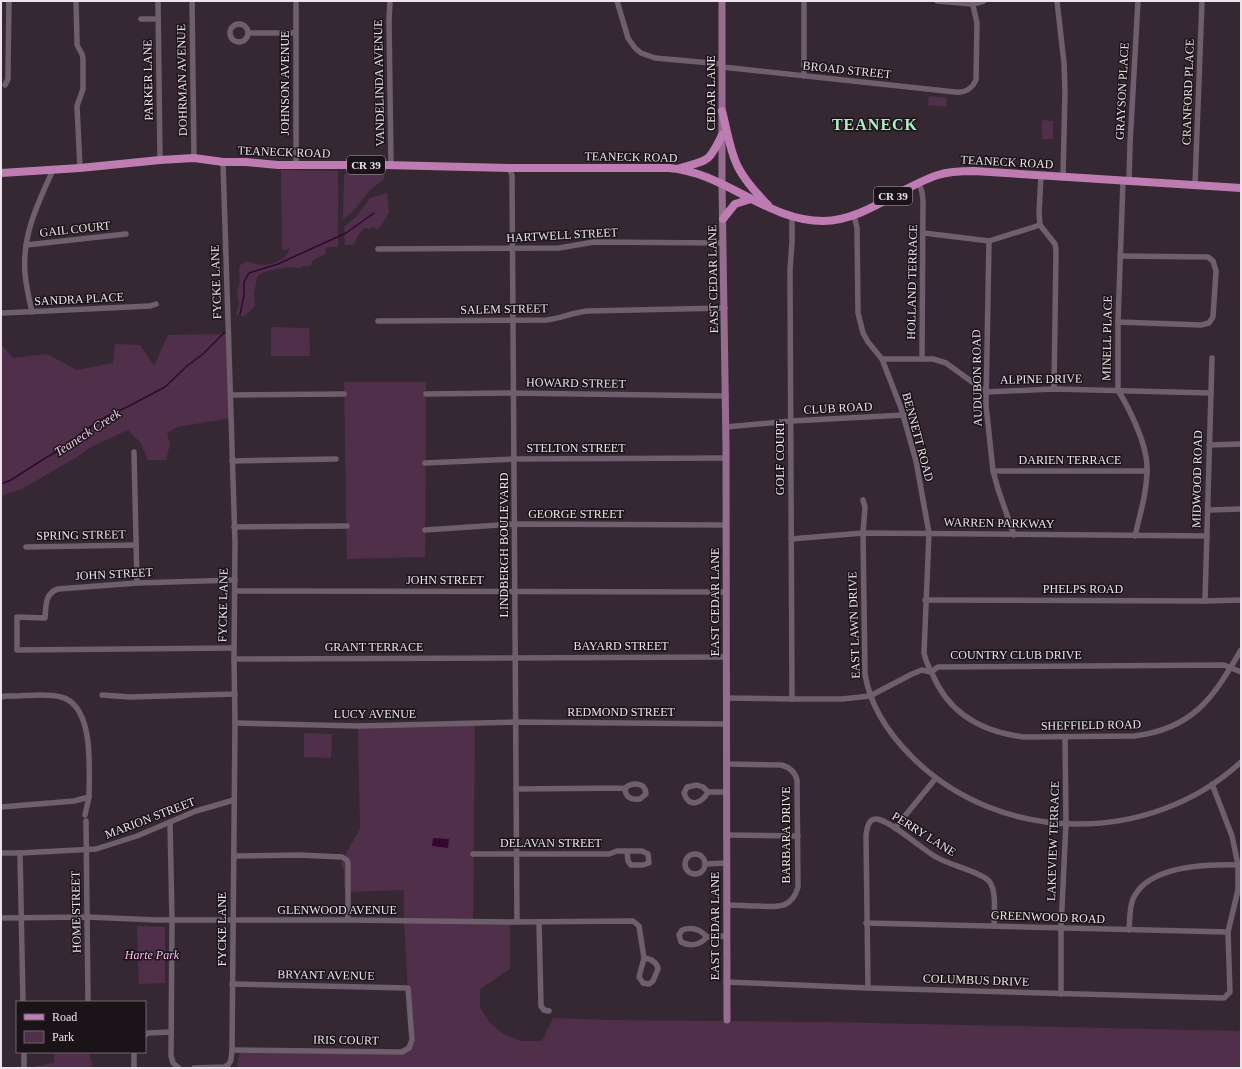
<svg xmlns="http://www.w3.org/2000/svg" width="1242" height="1069" font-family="Georgia,serif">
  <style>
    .green { fill: #502f4a }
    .water { fill: #35062f }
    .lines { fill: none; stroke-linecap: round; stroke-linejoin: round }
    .stream { stroke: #35062f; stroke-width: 1.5 }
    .street { stroke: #6f5e6b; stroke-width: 5.5 }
    .secondary { stroke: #976d8f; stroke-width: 7 }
    .primary { stroke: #bf7cb3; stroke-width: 8 }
    .labels { text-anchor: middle; stroke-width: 3; stroke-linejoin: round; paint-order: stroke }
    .shield { fill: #1a1318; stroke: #aea5ac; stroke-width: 1 }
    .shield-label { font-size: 11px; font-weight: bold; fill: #ede4eb }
    .street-label { font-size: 12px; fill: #ede4eb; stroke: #1a1318 }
    .park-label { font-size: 12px; font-style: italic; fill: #febff1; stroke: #1a1318 }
    .water-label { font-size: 13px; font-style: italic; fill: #f6c6eb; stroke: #1a1318 }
    .district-label { font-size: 16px; font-weight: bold; letter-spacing: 1px; fill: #aaf3c1; stroke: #1a1318 }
  </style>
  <rect width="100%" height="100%" fill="#362833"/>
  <g class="green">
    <polygon points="929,96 947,98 946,107 928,105"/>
    <polygon points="1042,120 1053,121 1053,139 1042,139"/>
    <path d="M 281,170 L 338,171 L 338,247 L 327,247 L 325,249 L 326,253 L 325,254 L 312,261 L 312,264 L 310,266 L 304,266 L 300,268 L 290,267 L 277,269 L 264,272 L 257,277 L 254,294 L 255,306 L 245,316 L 238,315 L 236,314 L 239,303 L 237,292 L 240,282 L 239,270 L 241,264 L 248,261 C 261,268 275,265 286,256 L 290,248 L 284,250 L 282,249 Z"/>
    <polygon points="384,173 384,179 369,191 356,208 343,220 344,174"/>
    <path d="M 387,193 L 389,213 C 386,217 381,226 378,229 L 373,227 L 369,230 L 367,228 L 364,228 L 357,237 L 355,243 L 352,245 L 345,245 L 344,227 L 357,216 L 370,198 Z"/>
    <polygon points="271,327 309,328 310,356 271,356"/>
    <polygon points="229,334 231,418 177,427 167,433 170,444 166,460 148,460 140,442 128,430 91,447 77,457 22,489 1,496 1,344 13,358 47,354 77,370 113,363 115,344 140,345 154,366 168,335"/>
    <polygon points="344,382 426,382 425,557 347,559"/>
    <polygon points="475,724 473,921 510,922 510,969 480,989 480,1007 490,1023 502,1033 520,1041 542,1041 553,1018 606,1020 829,1022 1238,1031 1241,1028 1241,1068 237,1068 240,1050 402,1052 411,1045 404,921 404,890 350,892 344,887 344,870 341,863 360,828 358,726"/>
    <polygon points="304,733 332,734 331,758 304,757"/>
    <polygon points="137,926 165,927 165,983 139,984"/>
    <polygon points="54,1052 89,1052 93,1068 26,1068 54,1063"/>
  </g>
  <polygon class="water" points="433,838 449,839 448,848 432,846"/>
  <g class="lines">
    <g class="stream">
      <polyline points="240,314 244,296 244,282 249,273 278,264 346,233 374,213"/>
      <polyline points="1,484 11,480 47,457 66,447 81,433 107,416 127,407 165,387 187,366 203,354 225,332"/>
    </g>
    <g class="street">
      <polyline points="76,1 77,40 77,45 82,54 83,59 83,89 77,106 80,168"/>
      <polyline points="158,1 160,160"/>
      <polyline points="192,1 194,158"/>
      <polyline points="296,1 296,165"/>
      <polyline points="390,1 389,20 391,165"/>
      <polyline points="617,1 628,38 635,48 641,53 655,58 722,64"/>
      <polyline points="937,1 973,4 984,1"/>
      <polyline points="1057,1 1064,63 1065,92 1063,177"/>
      <polyline points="141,19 158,19"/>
      <circle cx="239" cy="33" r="9"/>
      <polyline points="248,33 296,33"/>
      <path d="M 722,67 L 955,92 C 964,93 972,89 976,80 L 977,23 L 972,1"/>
      <polyline points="804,76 804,1"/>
      <polyline points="5,85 8,79 8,71 9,1"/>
      <polyline points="509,168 512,175 517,922"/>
      <path d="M 1123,181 L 1118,322 L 1118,390 C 1130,410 1148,446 1147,469 C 1147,492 1140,514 1135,536"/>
      <polyline points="1129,181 1130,144 1138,1"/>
      <polyline points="919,183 922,192 923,200 922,359"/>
      <polyline points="1195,185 1202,1"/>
      <path d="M 854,215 L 857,228 L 858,313 L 863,333 L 868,342 L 882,359 L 901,408 L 916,461 L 929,533 L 924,653 C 926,663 928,665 932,673 C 948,713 982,732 1024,737 L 1134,736 C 1193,729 1213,698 1241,650"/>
      <polyline points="792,216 792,242 790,270 792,699"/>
      <polyline points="1040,225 1055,244 1056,251 1054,389"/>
      <polyline points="1040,225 1039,213 1041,176"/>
      <polyline points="924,233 989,241 1040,225"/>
      <polyline points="989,241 986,405 993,471 998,489 1014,535"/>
      <polyline points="26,245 126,234"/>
      <polyline points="378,249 559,248 594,242 723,243"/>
      <path d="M 32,312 C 29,299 26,286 25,273 C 22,235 38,203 53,170"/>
      <polyline points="3,313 150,306 156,304"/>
      <path d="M 378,321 L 546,320 C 560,319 573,312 588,311 L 725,308"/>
      <polyline points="1118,322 1201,325 1209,323 1213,317 1216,271 1213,261 1208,257 1120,256"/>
      <polyline points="882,359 933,359 946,363 986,392 1054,389 1211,393"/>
      <polyline points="426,394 507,393 726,396"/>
      <polyline points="231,395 344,394"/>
      <polyline points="726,427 791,421 904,415"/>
      <polyline points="1209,445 1241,444"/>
      <polyline points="134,452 137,583"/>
      <polyline points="232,461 336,459"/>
      <polyline points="425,463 514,459 726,458"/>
      <polyline points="993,471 1147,471"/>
      <path d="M 863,500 L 865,507 L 863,533 L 865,674 C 870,706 889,734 912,757 C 1000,845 1150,846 1241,762"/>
      <polyline points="1208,510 1241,509"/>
      <polyline points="234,527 347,526"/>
      <polyline points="425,530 515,524 726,525"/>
      <polyline points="791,539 863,533 1207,536"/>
      <polyline points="26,547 136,545"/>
      <polyline points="235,591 726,592"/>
      <polyline points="925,600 1205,601 1241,600"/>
      <polyline points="1205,601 1212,358"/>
      <path d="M 234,648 L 17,650 L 17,617 L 45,618 C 46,606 45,593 58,589 L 137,583 L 235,580"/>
      <polyline points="234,659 726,657"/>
      <polyline points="102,695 130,697 235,694"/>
      <path d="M 1,697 L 6,696 C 23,697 43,692 61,697 C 95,706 89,770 89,797 L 74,801 L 1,807"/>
      <polyline points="726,698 792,699 842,699 870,696 912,674 922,670 931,672 938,667 1224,665 1241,672"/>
      <polyline points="235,723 358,726 516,722 726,724"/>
      <path d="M 726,764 L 781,765 C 790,767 795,772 797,780 L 798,887 C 792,909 777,907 758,906 C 747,906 737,905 726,905"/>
      <path d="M 516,789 L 625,788 C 632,782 646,782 646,794 L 640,799 C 632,800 625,798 625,788"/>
      <path d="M 708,792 C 702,803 689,809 684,793 L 687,787 L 697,785 L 703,787 L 708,792 L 726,792"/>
      <polyline points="85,815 89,797"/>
      <polyline points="86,821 88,1002"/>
      <polyline points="170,822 172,920 171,1056 173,1063 179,1068"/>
      <polyline points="895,828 936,778"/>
      <polyline points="726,835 798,836"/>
      <polyline points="1,853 20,853 96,849 137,836 196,811 234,800"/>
      <polyline points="20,853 23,1002"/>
      <polyline points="473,854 609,854 617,851 642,851 648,854 649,863 643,865 631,865 628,861 627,852"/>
      <circle cx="695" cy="864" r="10"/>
      <polyline points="234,856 299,855 342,857 347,860 348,864 348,920"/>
      <polyline points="705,864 726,863"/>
      <path d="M 1,918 L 87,917 L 157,920 L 348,920 L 510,922 L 633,921 L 639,926 L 644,958 L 639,977 L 643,983 L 649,984 L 653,981 L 658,969 C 657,962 651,959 644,958"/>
      <polyline points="539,922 541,1006 544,1010 549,1011"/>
      <polyline points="866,923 1228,932"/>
      <path d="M 1129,930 C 1130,920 1129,909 1133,899 C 1148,865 1209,864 1240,865"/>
      <path d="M 707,937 C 700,929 691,927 682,930 L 679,935 L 681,942 C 690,947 700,945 707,937 L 726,936"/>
      <polyline points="726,982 868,988 1224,998 1230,992 1228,932 1238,890 1238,865 1232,836 1212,784"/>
      <path d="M 868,988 L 866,835 C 867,829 868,818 877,819 C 891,821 922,849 936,857 C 949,865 981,872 989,881 C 997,890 994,915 994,926"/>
      <polyline points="1061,994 1061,928 1066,823 1065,737"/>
      <polyline points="145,1035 148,1033 171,1032"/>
      <polyline points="232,1050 402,1052 409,1048 412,1040 408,988 232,984"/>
      <polyline points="24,1052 24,1068"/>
      <polyline points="134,1068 134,1052"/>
      <path d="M 194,1068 L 224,1067 C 232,1065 231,1058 232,1050 L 235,723 L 234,659 L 235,542 L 223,162"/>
    </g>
    <polyline class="secondary" points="722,1 722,184 726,445 727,1020"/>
    <g class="primary">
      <path d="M 722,111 C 727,129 729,148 737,165 C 744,180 756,193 768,205"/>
      <path d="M 680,168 C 709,160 709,162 722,135"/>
      <path d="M 1,173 L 80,168 L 160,160 L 194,158 L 223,162 L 246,162 L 278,165 L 385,165 L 509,168 L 669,168 C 724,172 767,221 823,221 C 864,221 900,187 938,175 C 950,171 962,171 974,171 L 1241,188"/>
      <polyline points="723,219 735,204 751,199"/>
    </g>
  </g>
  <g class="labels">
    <g class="shield">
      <rect x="347" y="156" width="38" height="18" rx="3"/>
      <rect x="874" y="187" width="38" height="18" rx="3"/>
    </g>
    <g class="shield-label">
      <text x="366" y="169">CR 39</text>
      <text x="893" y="200">CR 39</text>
    </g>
    <g class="street-label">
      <text transform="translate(847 70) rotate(6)" y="4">BROAD STREET</text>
      <text transform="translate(148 80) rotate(-91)" y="4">PARKER LANE</text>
      <text transform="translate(182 80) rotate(-91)" y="4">DOHRMAN AVENUE</text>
      <text transform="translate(285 83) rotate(-90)" y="4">JOHNSON AVENUE</text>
      <text transform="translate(379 83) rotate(-91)" y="4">VANDELINDA AVENUE</text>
      <text transform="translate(1122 91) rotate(-87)" y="4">GRAYSON PLACE</text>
      <text transform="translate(1188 92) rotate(-88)" y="4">CRANFORD PLACE</text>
      <text transform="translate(711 93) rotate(-90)" y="4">CEDAR LANE</text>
      <text transform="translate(284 152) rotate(2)" y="4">TEANECK ROAD</text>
      <text transform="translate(631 157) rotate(1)" y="4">TEANECK ROAD</text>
      <text transform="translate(1007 162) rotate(3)" y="4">TEANECK ROAD</text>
      <text transform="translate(75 229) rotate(-6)" y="4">GAIL COURT</text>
      <text transform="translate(562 235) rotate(-3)" y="4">HARTWELL STREET</text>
      <text transform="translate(713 279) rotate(-91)" y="4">EAST CEDAR LANE</text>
      <text transform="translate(216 282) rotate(-92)" y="4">FYCKE LANE</text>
      <text transform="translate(912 282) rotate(-89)" y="4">HOLLAND TERRACE</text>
      <text transform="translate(79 299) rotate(-3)" y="4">SANDRA PLACE</text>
      <text transform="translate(504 309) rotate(-1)" y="4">SALEM STREET</text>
      <text transform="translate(1107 338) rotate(-89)" y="4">MINELL PLACE</text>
      <text transform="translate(977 378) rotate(-91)" y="4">AUDUBON ROAD</text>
      <text transform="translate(1041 379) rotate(-1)" y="4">ALPINE DRIVE</text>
      <text transform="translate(576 383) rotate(1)" y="4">HOWARD STREET</text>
      <text transform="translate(838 408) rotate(-3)" y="4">CLUB ROAD</text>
      <text transform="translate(918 437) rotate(75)" y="4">BENNETT ROAD</text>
      <text x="576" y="452">STELTON STREET</text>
      <text transform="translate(780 458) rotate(-90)" y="4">GOLF COURT</text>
      <text x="1070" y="464">DARIEN TERRACE</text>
      <text transform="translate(1197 479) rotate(-89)" y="4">MIDWOOD ROAD</text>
      <text x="576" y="518">GEORGE STREET</text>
      <text transform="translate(999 523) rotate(1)" y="4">WARREN PARKWAY</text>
      <text transform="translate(81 535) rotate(-1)" y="4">SPRING STREET</text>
      <text transform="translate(504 545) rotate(-90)" y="4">LINDBERGH BOULEVARD</text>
      <text transform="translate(114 574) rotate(-3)" y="4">JOHN STREET</text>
      <text x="445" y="584">JOHN STREET</text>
      <text x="1083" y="593">PHELPS ROAD</text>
      <text transform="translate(715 602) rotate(-90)" y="4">EAST CEDAR LANE</text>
      <text transform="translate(223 605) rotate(-89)" y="4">FYCKE LANE</text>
      <text transform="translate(854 625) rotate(-92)" y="4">EAST LAWN DRIVE</text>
      <text x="621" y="650">BAYARD STREET</text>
      <text x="374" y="651">GRANT TERRACE</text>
      <text x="1016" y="659">COUNTRY CLUB DRIVE</text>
      <text x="621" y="716">REDMOND STREET</text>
      <text x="375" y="718">LUCY AVENUE</text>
      <text transform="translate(1091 725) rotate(-1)" y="4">SHEFFIELD ROAD</text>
      <text transform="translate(150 818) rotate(-21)" y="4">MARION STREET</text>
      <text transform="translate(924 834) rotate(32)" y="4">PERRY LANE</text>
      <text transform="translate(786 835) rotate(-90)" y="4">BARBARA DRIVE</text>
      <text transform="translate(1053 841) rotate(-88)" y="4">LAKEVIEW TERRACE</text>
      <text x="551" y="847">DELAVAN STREET</text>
      <text x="337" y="914">GLENWOOD AVENUE</text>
      <text transform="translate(76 912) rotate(-91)" y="4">HOME STREET</text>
      <text transform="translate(1048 917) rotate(2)" y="4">GREENWOOD ROAD</text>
      <text transform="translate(715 926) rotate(-90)" y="4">EAST CEDAR LANE</text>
      <text transform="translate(222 929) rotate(-90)" y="4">FYCKE LANE</text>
      <text transform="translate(326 975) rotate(1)" y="4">BRYANT AVENUE</text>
      <text transform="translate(976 980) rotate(2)" y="4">COLUMBUS DRIVE</text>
      <text transform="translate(346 1040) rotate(1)" y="4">IRIS COURT</text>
    </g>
    <g class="park-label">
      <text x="152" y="959">Harte Park</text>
    </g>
    <g class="water-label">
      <text transform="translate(87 432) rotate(-33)" y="5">Teaneck Creek</text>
    </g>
    <g class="district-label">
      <text x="875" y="130">TEANECK</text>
    </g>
  </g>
  <rect width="1242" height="1069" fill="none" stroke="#ede4eb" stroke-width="4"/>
  <rect x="16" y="1001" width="130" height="52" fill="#1a1318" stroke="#6e676c"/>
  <rect x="24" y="1014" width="20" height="6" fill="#bf7cb3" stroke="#6e676c"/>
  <text x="52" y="1021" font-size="12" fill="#ede4eb">Road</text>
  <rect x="24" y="1031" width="20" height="12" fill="#502f4a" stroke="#6e676c"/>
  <text x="52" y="1041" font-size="12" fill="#ede4eb">Park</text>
</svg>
